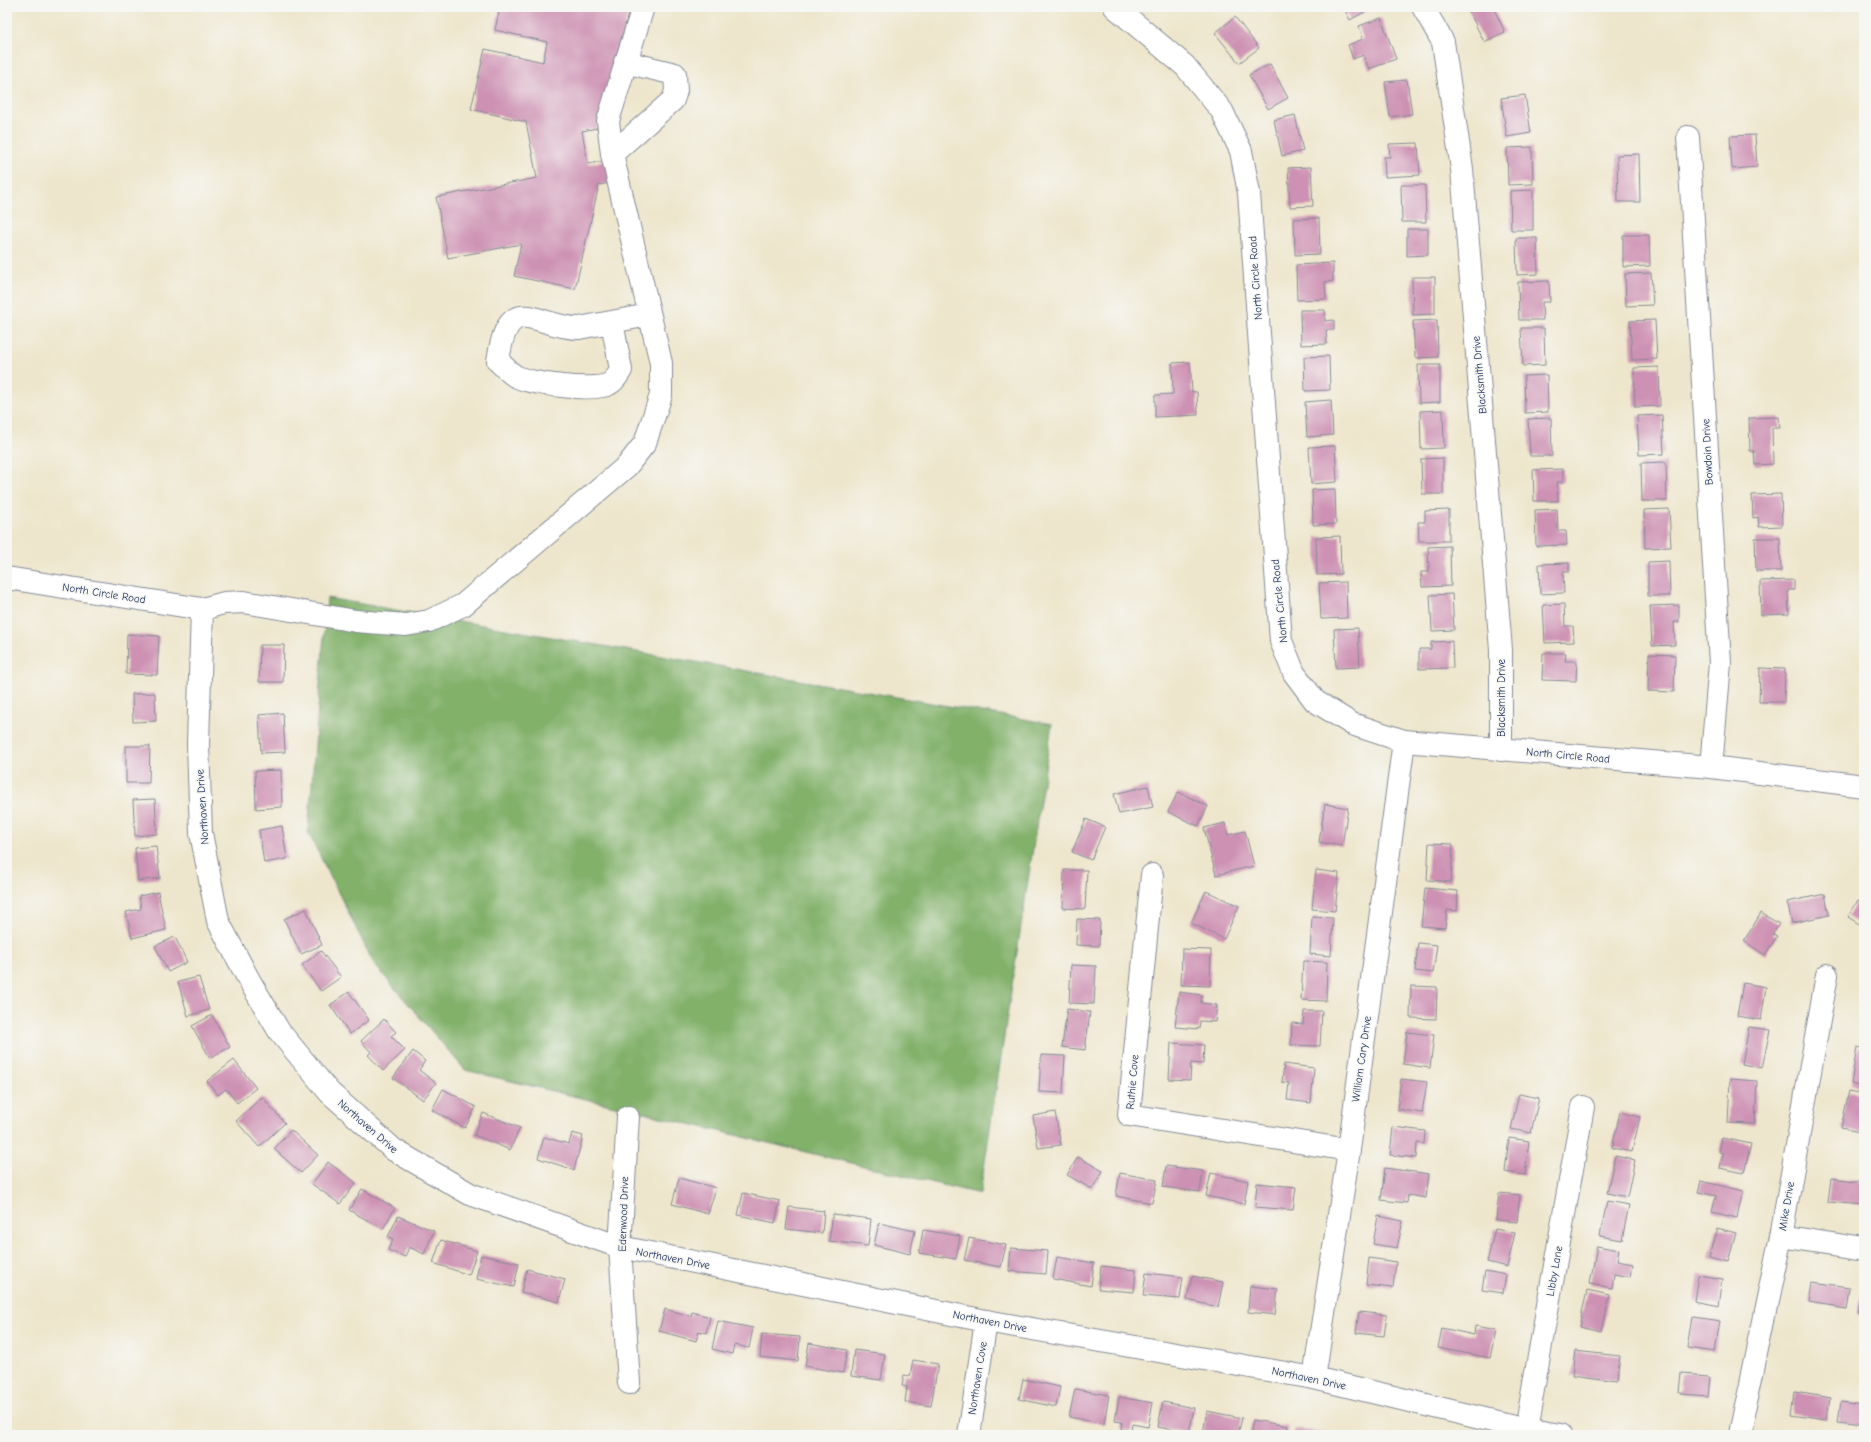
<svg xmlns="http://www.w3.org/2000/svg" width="1871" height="1442" font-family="'Comic Neue',sans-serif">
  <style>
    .forest { fill: #82b16a; stroke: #4e7064 }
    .building { fill: #cd91b3 }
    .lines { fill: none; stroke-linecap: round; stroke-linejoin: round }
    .minor-casing { stroke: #848a95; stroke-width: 24 }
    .minor { stroke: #fff; stroke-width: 22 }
    .labels { text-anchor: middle; stroke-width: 3; stroke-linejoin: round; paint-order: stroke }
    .street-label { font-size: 11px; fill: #1b2f5e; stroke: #f6f6f2 }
  </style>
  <rect width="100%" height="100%" fill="#f6f6f2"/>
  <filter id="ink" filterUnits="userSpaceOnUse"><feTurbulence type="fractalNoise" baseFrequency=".025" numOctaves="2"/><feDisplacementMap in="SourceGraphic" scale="8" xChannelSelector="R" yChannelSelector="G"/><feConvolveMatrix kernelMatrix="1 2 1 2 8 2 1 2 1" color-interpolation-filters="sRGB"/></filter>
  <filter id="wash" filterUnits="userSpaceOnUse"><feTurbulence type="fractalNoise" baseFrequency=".012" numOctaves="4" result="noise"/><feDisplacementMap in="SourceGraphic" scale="16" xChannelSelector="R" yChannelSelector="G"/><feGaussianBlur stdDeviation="0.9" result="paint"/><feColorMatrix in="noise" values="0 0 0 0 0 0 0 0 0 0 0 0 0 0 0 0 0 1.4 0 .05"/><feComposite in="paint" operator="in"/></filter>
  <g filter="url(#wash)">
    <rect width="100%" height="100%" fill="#eee6cc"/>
    <polygon class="forest" points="327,598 1052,724 980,1194 465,1070 374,964 308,832"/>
    <g id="blocks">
      <g class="building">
        <polygon points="500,7 630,7 597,128 582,131 588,164 610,160 615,182 599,185 575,289 514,276 521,244 448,258 436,197 537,178 526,122 471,109 485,49 543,62 547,42 495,30"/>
        <polygon points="1343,7 1369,7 1370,9 1350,20"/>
        <polygon points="1467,7 1493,7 1505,32 1484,42"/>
        <polygon points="1235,17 1259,48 1239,63 1215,33"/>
        <polygon points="1381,18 1396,59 1369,69 1363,55 1353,59 1348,45 1363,39 1359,26"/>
        <polygon points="1270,64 1288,98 1268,109 1249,75"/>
        <polygon points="1407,80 1412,114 1390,117 1385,82"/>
        <polygon points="1525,95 1531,133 1507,137 1501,98"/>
        <polygon points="1295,115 1303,151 1282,156 1274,120"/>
        <polygon points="1755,135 1757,167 1732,169 1730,136"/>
        <polygon points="1418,143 1420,175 1385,177 1384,157 1390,157 1389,144"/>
        <polygon points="1532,147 1533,184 1508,185 1507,148"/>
        <polygon points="1639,154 1640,202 1618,202 1617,155"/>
        <polygon points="1311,167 1313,206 1290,207 1288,168"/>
        <polygon points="1401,185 1425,185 1426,222 1402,222"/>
        <polygon points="1533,190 1533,230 1511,230 1510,191"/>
        <polygon points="1319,218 1320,254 1295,255 1294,219"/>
        <polygon points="1407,229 1428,229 1428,255 1407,256"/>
        <polygon points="1623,235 1649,235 1650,266 1623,267"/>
        <polygon points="1516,238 1537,238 1538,274 1517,275"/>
        <polygon points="1333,263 1333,281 1325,282 1326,299 1297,300 1296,265"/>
        <polygon points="1651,273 1653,305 1626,306 1625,274"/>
        <polygon points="1412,277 1435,277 1435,314 1413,315"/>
        <polygon points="1549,281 1550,302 1542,302 1543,320 1519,320 1518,282"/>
        <polygon points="1300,310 1325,310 1325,321 1334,320 1334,330 1326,330 1327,344 1301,345"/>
        <polygon points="1437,320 1438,357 1415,358 1413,321"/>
        <polygon points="1655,320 1657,359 1632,360 1630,321"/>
        <polygon points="1521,328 1544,328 1545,365 1523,366"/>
        <polygon points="1329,356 1330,390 1305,391 1304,357"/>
        <polygon points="1190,362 1192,392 1197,392 1198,415 1155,417 1155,395 1173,394 1172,363"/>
        <polygon points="1418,365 1440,365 1440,402 1419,403"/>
        <polygon points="1659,367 1660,406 1635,407 1634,368"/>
        <polygon points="1547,375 1548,412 1525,413 1524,376"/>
        <polygon points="1331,400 1333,435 1307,437 1305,402"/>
        <polygon points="1443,410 1444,448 1421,449 1420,411"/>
        <polygon points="1662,415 1664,454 1639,455 1637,416"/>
        <polygon points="1779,417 1780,428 1772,428 1773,464 1755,465 1754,451 1750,451 1749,418"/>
        <polygon points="1551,418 1552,456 1530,456 1528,419"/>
        <polygon points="1335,446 1337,482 1311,484 1309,447"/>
        <polygon points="1443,458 1443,494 1422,494 1421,459"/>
        <polygon points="1666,462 1667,501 1642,501 1641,463"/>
        <polygon points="1563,469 1563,482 1557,482 1558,501 1534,501 1533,470"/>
        <polygon points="1335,489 1336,524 1313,525 1312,490"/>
        <polygon points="1781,494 1782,526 1759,527 1758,517 1753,518 1752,495"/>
        <polygon points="1557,509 1558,531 1566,531 1567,545 1536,546 1535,510"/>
        <polygon points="1669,509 1671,547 1645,548 1644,510"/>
        <polygon points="1449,510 1449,541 1419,541 1418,522 1425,522 1425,511"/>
        <polygon points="1340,536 1341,574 1317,575 1316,537"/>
        <polygon points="1755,538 1780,538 1781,571 1756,571"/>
        <polygon points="1450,546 1451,586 1422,587 1421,572 1429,572 1428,547"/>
        <polygon points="1669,561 1670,596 1648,596 1648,562"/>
        <polygon points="1569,563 1569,572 1563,572 1564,593 1540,594 1539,564"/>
        <polygon points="1794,580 1794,590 1788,590 1789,614 1761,615 1760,581"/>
        <polygon points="1346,582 1347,618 1321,619 1319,583"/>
        <polygon points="1452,594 1454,630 1432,631 1430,595"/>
        <polygon points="1564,604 1565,626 1573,626 1574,642 1545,643 1543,605"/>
        <polygon points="1679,605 1679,622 1674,622 1675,645 1652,646 1650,606"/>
        <polygon points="1358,628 1360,667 1336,668 1334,629"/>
        <polygon points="127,634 159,636 157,675 126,674"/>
        <polygon points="1452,641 1453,668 1419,669 1419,649 1431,649 1431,642"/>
        <polygon points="260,645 284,645 283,682 259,682"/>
        <polygon points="1543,653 1566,653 1565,661 1577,661 1576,681 1542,680"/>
        <polygon points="1649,654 1675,655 1674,692 1648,691"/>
        <polygon points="1760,668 1785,669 1784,702 1759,702"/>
        <polygon points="155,693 156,721 133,722 132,694"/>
        <polygon points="283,713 285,752 261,753 259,715"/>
        <polygon points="126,746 150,746 149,783 126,783"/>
        <polygon points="281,770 282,807 256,809 255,771"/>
        <polygon points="1148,786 1153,807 1119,814 1114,794"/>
        <polygon points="1178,792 1208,806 1198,826 1168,812"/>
        <polygon points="155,799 157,834 135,836 133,800"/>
        <polygon points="1325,804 1348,808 1342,846 1319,842"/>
        <polygon points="1086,819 1105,827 1091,860 1072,852"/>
        <polygon points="1225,823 1228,835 1245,831 1254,866 1216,875 1204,828"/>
        <polygon points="282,826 287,859 264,863 259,830"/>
        <polygon points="1429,843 1453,844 1451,882 1427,880"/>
        <polygon points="156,846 160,878 138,881 135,848"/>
        <polygon points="1064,870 1087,870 1085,909 1063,908"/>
        <polygon points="1316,870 1339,873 1335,911 1312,909"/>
        <polygon points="1425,888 1458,891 1457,911 1447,910 1445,928 1421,926"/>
        <polygon points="1206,891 1239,906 1224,939 1191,923"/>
        <polygon points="158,892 166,930 132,938 126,912 141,909 139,896"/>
        <polygon points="1825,894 1829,915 1792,923 1787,902"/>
        <polygon points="1858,900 1864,903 1864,927 1848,917"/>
        <polygon points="306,909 322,945 301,954 284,919"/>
        <polygon points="1761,913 1779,924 1773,934 1777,936 1765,955 1744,941"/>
        <polygon points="1312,917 1333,918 1331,956 1310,954"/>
        <polygon points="1077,919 1100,920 1099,946 1076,945"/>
        <polygon points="175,937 187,962 168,972 155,946"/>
        <polygon points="1418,943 1437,945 1433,973 1415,971"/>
        <polygon points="1182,949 1211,950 1210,986 1181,985"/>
        <polygon points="321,951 341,977 321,991 302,965"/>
        <polygon points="1303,961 1327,962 1326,1001 1301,1000"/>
        <polygon points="1071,965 1096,966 1094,1004 1069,1003"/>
        <polygon points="199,977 209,1010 188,1016 178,982"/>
        <polygon points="1743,983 1766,987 1761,1020 1737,1016"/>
        <polygon points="1411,986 1437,987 1436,1019 1410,1018"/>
        <polygon points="349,992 369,1020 350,1034 330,1005"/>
        <polygon points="1179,992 1202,995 1201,1003 1217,1005 1215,1022 1200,1021 1199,1029 1175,1027"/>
        <polygon points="1067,1009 1090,1012 1085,1050 1062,1047"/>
        <polygon points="1304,1011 1322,1011 1320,1046 1291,1045 1292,1023 1303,1024"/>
        <polygon points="212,1015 230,1047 210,1058 192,1026"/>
        <polygon points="384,1019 396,1032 391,1036 405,1050 383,1071 368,1055 371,1052 361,1041"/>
        <polygon points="1749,1027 1770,1030 1762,1068 1742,1064"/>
        <polygon points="1407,1032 1434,1035 1430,1068 1403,1064"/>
        <polygon points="1171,1043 1204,1045 1203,1064 1191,1063 1190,1080 1169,1079"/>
        <polygon points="1857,1047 1864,1049 1864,1087 1851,1084"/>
        <polygon points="413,1051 425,1061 419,1070 436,1083 423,1100 393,1078"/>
        <polygon points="1041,1055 1065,1056 1063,1093 1039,1092"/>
        <polygon points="234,1060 256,1088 237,1103 226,1089 218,1095 207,1081"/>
        <polygon points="1284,1064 1314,1068 1311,1103 1287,1100 1289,1083 1282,1082"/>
        <polygon points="1401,1079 1427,1082 1422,1113 1397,1109"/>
        <polygon points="1730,1079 1757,1081 1755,1124 1728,1123"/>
        <polygon points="443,1089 476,1107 465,1128 432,1110"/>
        <polygon points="1849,1091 1864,1094 1864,1133 1841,1128"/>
        <polygon points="1519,1094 1539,1098 1531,1133 1511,1129"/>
        <polygon points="262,1097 285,1123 259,1147 236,1121"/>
        <polygon points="1055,1112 1061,1145 1038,1148 1033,1116"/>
        <polygon points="1620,1112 1640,1117 1632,1152 1612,1148"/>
        <polygon points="483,1113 520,1128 510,1150 474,1135"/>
        <polygon points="1393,1127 1425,1131 1424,1144 1417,1143 1416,1158 1390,1155"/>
        <polygon points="291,1130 318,1155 301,1173 274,1149"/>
        <polygon points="572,1133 583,1136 574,1170 538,1158 544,1137 569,1144"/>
        <polygon points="1509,1138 1529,1141 1525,1175 1505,1172"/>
        <polygon points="1722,1138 1751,1144 1744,1173 1720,1168 1723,1153 1719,1152"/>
        <polygon points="1615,1156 1635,1160 1627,1197 1607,1193"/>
        <polygon points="1078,1157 1103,1171 1092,1189 1067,1175"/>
        <polygon points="328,1162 356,1183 340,1204 312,1184"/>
        <polygon points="1166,1166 1203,1171 1200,1192 1163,1187"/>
        <polygon points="1385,1168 1429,1174 1426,1198 1408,1195 1407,1203 1381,1200"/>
        <polygon points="1120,1173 1157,1180 1152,1203 1116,1196"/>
        <polygon points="1211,1173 1248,1181 1244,1204 1206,1196"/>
        <polygon points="679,1178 716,1188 708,1214 672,1204"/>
        <polygon points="1831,1178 1864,1182 1864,1205 1828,1202"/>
        <polygon points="1701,1181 1743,1191 1737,1218 1712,1212 1716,1196 1698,1192"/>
        <polygon points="1257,1183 1296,1187 1293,1210 1255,1207"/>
        <polygon points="362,1189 395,1208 383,1229 349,1210"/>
        <polygon points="743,1193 780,1201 775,1223 738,1215"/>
        <polygon points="1499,1193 1520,1195 1517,1222 1496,1220"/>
        <polygon points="1607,1201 1629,1205 1622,1240 1600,1236"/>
        <polygon points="789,1207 824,1211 822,1233 786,1229"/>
        <polygon points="833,1214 871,1219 868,1246 829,1241"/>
        <polygon points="398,1216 434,1231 424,1254 409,1247 405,1257 388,1250 393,1239 388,1237"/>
        <polygon points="1378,1216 1403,1221 1397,1248 1373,1244"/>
        <polygon points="879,1223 915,1231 910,1254 874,1245"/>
        <polygon points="1717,1228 1736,1233 1728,1262 1709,1257"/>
        <polygon points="1495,1229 1515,1233 1507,1267 1487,1262"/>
        <polygon points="923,1230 960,1236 956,1259 919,1253"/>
        <polygon points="969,1238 1006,1245 1001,1267 964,1260"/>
        <polygon points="441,1240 477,1251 469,1275 433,1263"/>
        <polygon points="1597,1246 1619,1250 1617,1261 1633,1264 1631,1277 1614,1274 1612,1288 1590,1284"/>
        <polygon points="1011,1248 1048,1251 1046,1274 1009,1271"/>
        <polygon points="481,1255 519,1263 514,1287 476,1279"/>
        <polygon points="1057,1257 1094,1263 1091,1286 1053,1279"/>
        <polygon points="1369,1258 1396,1262 1393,1288 1366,1285"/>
        <polygon points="1101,1266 1136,1270 1134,1292 1098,1289"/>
        <polygon points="527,1269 565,1279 559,1302 521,1292"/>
        <polygon points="1485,1271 1506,1275 1503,1293 1482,1290"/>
        <polygon points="1146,1273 1183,1277 1180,1299 1143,1296"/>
        <polygon points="1698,1275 1723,1279 1719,1306 1694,1301"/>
        <polygon points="1192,1276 1223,1282 1218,1307 1187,1300"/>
        <polygon points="1812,1283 1850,1288 1847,1308 1809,1302"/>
        <polygon points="1250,1286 1278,1289 1275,1315 1248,1312"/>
        <polygon points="1587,1290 1610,1295 1602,1331 1579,1326"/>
        <polygon points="1862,1291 1864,1292 1864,1314 1858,1314"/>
        <polygon points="665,1309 691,1316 692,1312 710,1317 706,1333 699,1331 696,1341 659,1331"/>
        <polygon points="1359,1312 1387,1315 1384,1336 1356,1333"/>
        <polygon points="1693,1317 1720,1321 1715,1352 1688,1348"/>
        <polygon points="718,1321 753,1328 749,1348 734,1345 732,1354 712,1349"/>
        <polygon points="1475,1326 1496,1330 1490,1358 1438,1348 1442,1328 1474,1335"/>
        <polygon points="762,1334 800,1337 798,1361 760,1357"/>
        <polygon points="809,1343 847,1350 843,1373 805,1366"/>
        <polygon points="854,1350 885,1354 881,1380 851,1376"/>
        <polygon points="1575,1351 1620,1356 1617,1381 1572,1375"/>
        <polygon points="913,1360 938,1364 931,1406 905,1402 907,1387 902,1386 904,1375 910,1376"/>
        <polygon points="1682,1373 1710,1375 1708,1396 1680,1394"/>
        <polygon points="1023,1379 1060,1387 1056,1407 1019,1399"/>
        <polygon points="1075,1389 1109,1395 1104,1424 1069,1417"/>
        <polygon points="1795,1392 1830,1398 1827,1419 1792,1414"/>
        <polygon points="1119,1397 1153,1403 1148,1427 1132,1424 1131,1431 1121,1429 1122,1422 1115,1421"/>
        <polygon points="1842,1401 1864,1404 1864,1426 1839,1423"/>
        <polygon points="1163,1402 1194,1408 1189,1433 1158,1427"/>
        <polygon points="1207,1411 1242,1418 1238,1435 1214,1435 1203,1433"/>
        <polygon points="1253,1420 1288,1426 1286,1435 1250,1435"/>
        <polygon points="1295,1429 1331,1433 1331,1435 1294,1435"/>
        <polygon points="901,1432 910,1434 910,1435 900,1435"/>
      </g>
    </g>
  </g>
  <g filter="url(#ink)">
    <use href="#blocks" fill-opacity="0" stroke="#848a95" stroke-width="1"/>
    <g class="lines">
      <defs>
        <g id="minor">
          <polyline points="1115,7 1185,66 1222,111 1241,151 1249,193 1281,641 1294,673 1315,701 1352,724 1404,741 1711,767 1864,786"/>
          <polyline points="1423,7 1443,42 1462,169 1501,650 1501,750"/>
          <polyline points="1688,137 1720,663 1711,767"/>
          <polyline points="612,154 673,100 676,91 675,74 625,62"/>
          <path d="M 612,322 L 621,370 C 618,375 615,381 609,384 C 594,392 530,384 515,376 C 509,372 503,366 498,361 C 509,287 535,328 579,328 L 649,315"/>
          <polyline points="7,578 202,609 224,603 244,602 356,621 406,625 429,621 463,605 627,466 645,443 661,395 661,363 612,154 608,121 643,7"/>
          <polyline points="202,609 198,744 201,833 218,921 249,980 279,1031 329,1092 394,1150 470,1194 620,1247 986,1321 1314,1378 1526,1429 1561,1435"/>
          <polyline points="1152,875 1129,1115 1349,1150"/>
          <polyline points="628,1117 620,1247 629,1383"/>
          <polyline points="1781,1236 1864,1249"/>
          <polyline points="1314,1378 1349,1150 1404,741"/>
          <polyline points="969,1435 986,1321"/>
          <polyline points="1525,1435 1583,1107"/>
          <polyline points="1739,1435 1781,1236 1827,975"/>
        </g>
      </defs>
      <use href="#minor" class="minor-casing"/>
      <use href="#minor" class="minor"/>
    </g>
  </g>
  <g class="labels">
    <g class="street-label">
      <text transform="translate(1255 278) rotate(-94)" y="4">North Circle Road</text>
      <text transform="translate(1479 375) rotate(-95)" y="4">Blacksmith Drive</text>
      <text transform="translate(1707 452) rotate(-93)" y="4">Bowdoin Drive</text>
      <text transform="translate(104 593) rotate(9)" y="4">North Circle Road</text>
      <text transform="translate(1279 601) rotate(-96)" y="4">North Circle Road</text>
      <text transform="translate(1501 698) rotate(-90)" y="4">Blacksmith Drive</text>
      <text transform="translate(1568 755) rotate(5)" y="4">North Circle Road</text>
      <text transform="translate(202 807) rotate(-94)" y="4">Northaven Drive</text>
      <text transform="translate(1361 1059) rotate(-82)" y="4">William Cary Drive</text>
      <text transform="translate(1132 1082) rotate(-85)" y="4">Ruthie Cove</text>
      <text transform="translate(368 1126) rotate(41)" y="4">Northaven Drive</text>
      <text transform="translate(1786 1206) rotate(-80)" y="4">Mike Drive</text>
      <text transform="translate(623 1214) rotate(-88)" y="4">Edenwood Drive</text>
      <text transform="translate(673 1258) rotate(11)" y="4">Northaven Drive</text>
      <text transform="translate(1554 1271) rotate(-80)" y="4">Libby Lane</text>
      <text transform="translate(990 1321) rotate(11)" y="4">Northaven Drive</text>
      <text transform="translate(977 1378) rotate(-81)" y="4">Northaven Cove</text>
      <text transform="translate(1309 1378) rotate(12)" y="4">Northaven Drive</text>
    </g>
  </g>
  <rect width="1871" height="1442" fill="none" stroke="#f6f6f2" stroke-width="24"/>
</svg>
